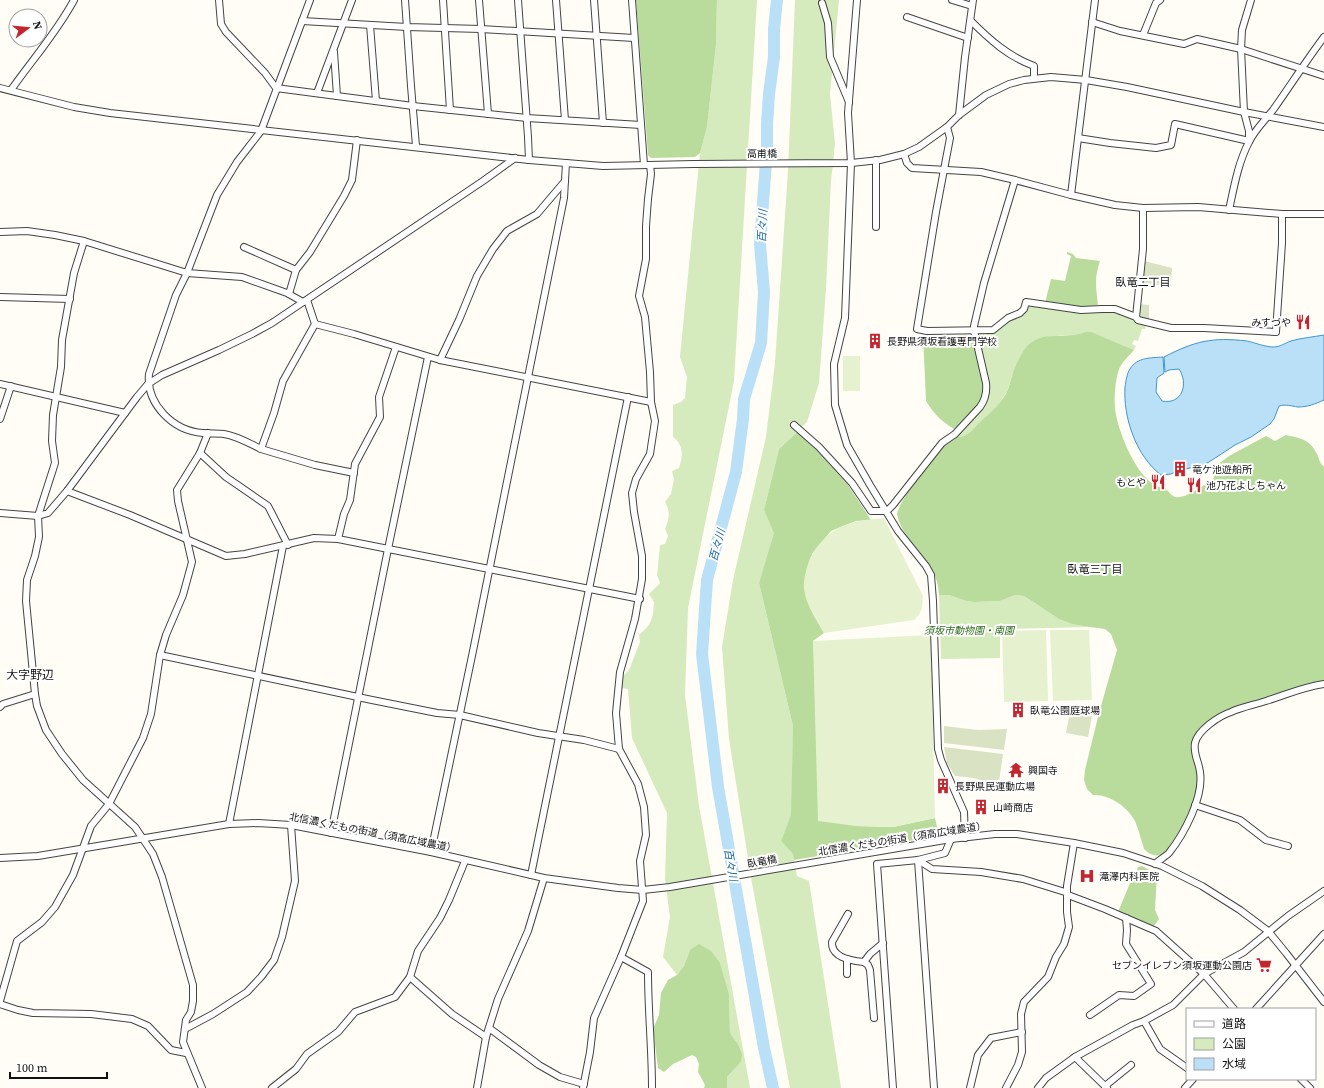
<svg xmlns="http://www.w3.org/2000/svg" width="1324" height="1088" font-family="'Source Serif 4','Noto Sans JP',serif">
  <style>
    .green { fill: #d5ebbd }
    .forest { fill: #b9dc9c }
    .cemetery { fill: #d9e3c4 }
    .pitch { fill: #e6f2cf }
    .water { fill: #b9e0f7; stroke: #3f96cf }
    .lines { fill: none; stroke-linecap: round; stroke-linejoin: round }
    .river { stroke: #b9e0f7; stroke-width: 12 }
    .minor-casing { stroke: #444; stroke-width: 8 }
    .minor { stroke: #fff; stroke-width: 6 }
    .labels { text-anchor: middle; stroke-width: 4; stroke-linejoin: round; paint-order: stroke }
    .street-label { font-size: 10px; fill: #111; stroke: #fff }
    .poi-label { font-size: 10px; fill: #111; stroke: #fff; text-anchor: start }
    .park-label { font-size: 10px; font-style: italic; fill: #2f6b1f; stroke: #fff }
    .water-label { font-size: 11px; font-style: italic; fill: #1768a6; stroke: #fff }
    .neighbourhood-label { font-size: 11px; fill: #111; stroke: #fff }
    .quarter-label { font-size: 12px; fill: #111; stroke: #fff }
  </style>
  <rect width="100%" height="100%" fill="#fffdf5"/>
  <g class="green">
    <path d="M 717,0 L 757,0 L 734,381 L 688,608 L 685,695 L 699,806 L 750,1088 L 727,1088 L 727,1077 L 741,1062 L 738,1044 L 730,1033 L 729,995 L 690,950 L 684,966 L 677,975 L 663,957 L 670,917 L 665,879 L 667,813 L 632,738 L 628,689 L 621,688 L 621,678 L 629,670 L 640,642 L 639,635 C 652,624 653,619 654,602 L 649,594 L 660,583 L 657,575 L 660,545 L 665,544 L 668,536 L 665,529 C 669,519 671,512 665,502 L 671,494 L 674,479 L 672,471 L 679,468 C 683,456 684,445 673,437 L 673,405 L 681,402 L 685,398 L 687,377 L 680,357 L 700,153 L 707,127 L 716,45 Z"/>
    <polygon points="795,0 839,0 830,94 835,144 831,181 826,289 819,383 807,422 779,449 764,510 775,533 759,583 793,726 792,814 781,841 793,854 797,876 809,881 841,1088 790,1088 752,883 729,739 722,647 733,580 766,437 775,363 788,171"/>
    <polygon points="1027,304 1116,311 1134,318 1135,322 1146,325 1145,329 1142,329 1138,341 1134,340 1132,344 1136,346 1134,350 1100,336 1085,332 1075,336 1064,335 1053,336 1035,340 1028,345 1024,351 1012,375 1007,392 998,405 967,435 960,437 956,435 984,403 977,334 978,332 995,332"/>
    <polygon points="939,595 949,595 966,601 974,602 1000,601 1015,595 1024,596 1059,619 1072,624 1090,627 1000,629 1000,658 941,659"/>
  </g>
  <g class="forest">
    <polygon points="636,0 717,0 716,45 707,127 700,153 695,157 651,158 648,155"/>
    <path d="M 1067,252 L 1073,254 L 1076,258 L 1100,261 C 1094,279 1096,287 1098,305 C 1081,311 1062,305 1045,303 L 1051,279 L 1065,281 L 1071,256 L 1067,254 Z"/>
    <path d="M 1085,332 L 1091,332 L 1134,350 C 1129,356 1122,362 1119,369 C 1115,381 1114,397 1115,409 C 1118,431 1134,471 1153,484 C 1156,486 1160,487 1164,488 C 1168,490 1172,497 1176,497 C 1186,499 1206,484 1214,478 L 1213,468 L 1229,456 L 1266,436 L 1275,441 L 1286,435 C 1303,439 1310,439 1318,456 C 1319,461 1321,464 1324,467 L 1324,684 L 1230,712 L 1204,728 L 1195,742 L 1200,772 L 1194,808 L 1168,854 C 1159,857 1150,856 1144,849 C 1141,840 1139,830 1135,821 C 1128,807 1109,794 1093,795 L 1087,789 L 1084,780 L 1085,770 L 1099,713 L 1117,650 L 1111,634 L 1105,629 L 1090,627 L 1072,624 L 1059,619 L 1024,596 L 1015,595 L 1000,601 L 974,602 L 966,601 L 949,595 L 939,595 C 938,557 903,545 897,514 C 900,498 933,458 944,445 L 951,441 L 956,435 L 960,437 C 968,436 973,429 979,423 C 989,414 999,405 1006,394 C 1009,388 1010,382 1012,376 C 1014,368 1023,349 1029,344 C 1046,330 1068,340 1085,332 Z"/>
    <path d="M 923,335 L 972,335 L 985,388 L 980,403 L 954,429 C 942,422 933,413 926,401 Z"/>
    <polygon points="797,432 811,444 848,485 871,520 856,521 831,531 812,554 813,614 824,633 813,641 856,826 893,827 935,818 939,836 794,860 793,854 781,841 791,815 793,726 759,583 774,533 764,510 779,449"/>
    <polygon points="1142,866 1157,874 1155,910 1159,919 1154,926 1150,926 1118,912 1130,883 1134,879 1138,867"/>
    <polygon points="699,944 711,951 720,963 729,995 730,1033 738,1044 742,1054 741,1062 727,1077 727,1088 704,1088 705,1085 698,1072 699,1064 696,1057 692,1055 673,1064 664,1072 658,1068 653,1029 659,1015 661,993 668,980 677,975 684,966 690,950"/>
  </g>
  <g class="cemetery">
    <polygon points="1144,261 1172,268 1171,286 1142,283"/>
    <polygon points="1139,304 1149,305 1149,321 1138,318"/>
    <polygon points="1070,712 1092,716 1088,737 1066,733"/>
    <polygon points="944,726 978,730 1007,729 1004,750 944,743"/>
    <polygon points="944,747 1003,754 999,782 996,784 973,778 955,776 947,763"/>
  </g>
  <g class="pitch">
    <rect x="843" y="356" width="17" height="35"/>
    <path d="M 884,518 L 923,596 C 922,607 923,612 914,620 L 824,633 C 817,620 805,604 804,588 C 803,581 806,571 808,564 C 811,554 816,548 822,541 C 841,521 859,521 884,518 Z"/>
    <polygon points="1046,630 1048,701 1004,702 1002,631"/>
    <polygon points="1050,630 1089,630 1092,700 1053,701"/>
    <polygon points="931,635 935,818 893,827 856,826 818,821 813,641"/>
  </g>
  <path class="water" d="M 1324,335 L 1324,400 C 1315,404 1308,407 1298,407 C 1291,406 1286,404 1279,406 L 1274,419 L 1270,424 L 1251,437 L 1235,445 L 1209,462 L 1203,465 L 1177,471 L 1171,474 L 1161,475 C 1136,456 1123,417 1125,387 C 1126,381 1127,373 1130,369 C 1137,357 1151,358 1163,357 L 1164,373 L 1157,378 L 1156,392 L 1162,401 C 1182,405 1189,384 1179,369 L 1169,370 L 1165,372 L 1164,357 C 1195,341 1212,337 1247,341 C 1256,343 1265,347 1274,347 C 1280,347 1285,343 1291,341 C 1301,338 1313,337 1324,335 Z"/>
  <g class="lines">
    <polyline class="river" points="773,1088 764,1048 718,787 702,654 707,580 736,472 743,419 744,399 761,343 764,292 760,244 767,148 767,124 769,94 774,57 774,29 777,0"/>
    <defs>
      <g id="minor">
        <polyline points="219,0 221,24 226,32 265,73 276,88 413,106 527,118 641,125"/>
        <polyline points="405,0 411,86 416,146"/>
        <polyline points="443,0 450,110"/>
        <polyline points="479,0 488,114"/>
        <polyline points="518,0 528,137 529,160"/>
        <polyline points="556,0 565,120"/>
        <polyline points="594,0 603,123"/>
        <polyline points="632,0 644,165"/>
        <polyline points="857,0 848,113 851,163 845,318 834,364 835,405 847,445 870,485 898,531 926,566 931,575 933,601 938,749 941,760 964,812 965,838"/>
        <polyline points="952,0 972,6"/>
        <polyline points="822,3 828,23 830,57 849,102"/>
        <polyline points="907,17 968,38"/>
        <polyline points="302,21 407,27 481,29 634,38"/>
        <path d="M 971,21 C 990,40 1009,57 1034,66 L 1034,78"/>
        <polyline points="1092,22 1120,31 1184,44 1197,39 1241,49 1324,76"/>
        <polyline points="370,25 376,101"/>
        <polyline points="1143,35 1156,3 1160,0"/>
        <polyline points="334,52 337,96"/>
        <polyline points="0,88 74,107 110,113 529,160 603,166 694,164 851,163 880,160 904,154 919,147 947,127 959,115 986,95 1009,84 1024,80 1051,77 1086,80 1127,87 1244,112 1324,127"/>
        <path d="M 11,90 C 32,60 57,32 74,0"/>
        <polyline points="317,93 352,0"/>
        <polyline points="959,115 965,57 973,0"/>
        <polyline points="947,127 950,138 936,212 917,329 927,331 993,330 1008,318 1020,313 1024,309 1026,302 1081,310 1102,309 1115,309 1136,317 1138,320 1171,328 1204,328 1276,332 1282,243 1282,214"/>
        <polyline points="1078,138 1110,143 1156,148 1171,145 1175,124 1249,141"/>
        <polyline points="1249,141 1249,131 1244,112 1241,49 1242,30 1251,0"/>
        <polyline points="904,154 907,163 912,168 981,172 1015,180 1071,195 1115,205 1143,208 1198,207 1282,214 1324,214"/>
        <polyline points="876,160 876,227"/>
        <polyline points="1071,195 1095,0"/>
        <path d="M 1229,210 C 1234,187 1238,163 1249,142 C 1254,131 1265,120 1273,110 C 1290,86 1306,61 1324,37"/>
        <polyline points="0,232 27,231 55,235 84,241 187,273 242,277 287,293 303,302"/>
        <polyline points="84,241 74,273 62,340 61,367 53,415 52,441 55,463 38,516 39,537 35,556 27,580 26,601 35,694 37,706 46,730 62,754 83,780 135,827 153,854 162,877 193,985 193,1001 191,1012 186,1020 183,1042 202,1088"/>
        <polyline points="244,247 296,270"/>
        <polyline points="289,294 296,270 310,252 344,196 352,180 357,140"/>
        <polyline points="0,297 70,299"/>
        <path d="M 307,300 L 315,324 L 283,381 L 274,413 L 261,449 C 249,443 237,436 224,434 C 217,433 210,434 203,433 C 173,431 146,404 149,374 L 176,295 L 187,273 L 217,195 L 237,162 L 261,131 L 310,0"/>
        <polyline points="1136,317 1143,249 1143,208"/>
        <polyline points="315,324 354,334 440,360 651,402"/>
        <polyline points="440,360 459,320 477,276 493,249 507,231 537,214 565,181"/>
        <polyline points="0,384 125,413"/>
        <polyline points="0,419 11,386"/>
        <path d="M 794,425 L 819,447 L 852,483 L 871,511 L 887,511 L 893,505 L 942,443 L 955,434 L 980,407 C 985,400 987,392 986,383 L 974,331 L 974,326 L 984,283 L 1015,180"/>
        <polyline points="261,449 315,465 354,473"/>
        <polyline points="200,453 226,477 268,506 288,545"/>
        <polyline points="67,491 130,515 226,556 245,554 314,538 338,539 640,599"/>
        <polyline points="0,513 38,516 48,513 67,491 137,397 148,384 162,375 219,350 252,334 272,323 483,181 515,158"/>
        <polyline points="338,539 344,514 350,500 355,464 380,417 379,397 396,347"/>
        <polyline points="160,655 372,700 437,713 460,715 538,733 584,740 619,749"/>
        <polyline points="0,707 3,704 35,694"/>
        <polyline points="1195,805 1240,820 1266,840 1288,846"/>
        <polyline points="229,824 283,546"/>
        <polyline points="331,833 388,549 428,357"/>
        <polyline points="431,852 473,651 564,198 566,163"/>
        <polyline points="0,858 38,856 229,824 258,823 291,825 431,852 544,878 618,888 643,890 670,887 951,839 995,834 1017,834 1074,843 1123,853 1162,866 1202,886 1240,910 1268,931 1286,953 1324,1002"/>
        <polyline points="918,860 932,869 981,872 1023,879 1065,892 1068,895 1105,909 1156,931 1204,974 1234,1009"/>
        <polyline points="918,860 934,1088"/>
        <path d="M 1155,864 C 1159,860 1165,857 1169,853 C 1184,834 1204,797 1200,772 C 1199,762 1193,754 1195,743 C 1198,730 1219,716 1231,712 C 1242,707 1254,705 1266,701 C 1285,695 1303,687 1324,684"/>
        <polyline points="531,875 628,397"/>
        <path d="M 848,914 L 832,942 C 831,958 852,961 864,962 L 870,954 L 883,943"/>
        <path d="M 621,957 L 648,972 C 648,1011 652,1049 652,1088"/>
        <polyline points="847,959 847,974"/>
        <polyline points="864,962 868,965 870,970 874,1018"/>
        <polyline points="410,977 452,1014 486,1037"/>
        <polyline points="0,1001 17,941 42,922 55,907 73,875 91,826 109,804 143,738 151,714 160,655 166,635 183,595 192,562 178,501 177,490 200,453 208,433"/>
        <polyline points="0,1004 18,1010 33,1013 91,1014 132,1019 148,1026 171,1050 186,1053"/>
        <polyline points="1256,1009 1324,934"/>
        <polyline points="1090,1015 1119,995 1134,996 1151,984 1126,944 1127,930 1126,918"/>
        <polyline points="1144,1021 1160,1049 1187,1068"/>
        <polyline points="489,1028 539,1065 560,1077 584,1084"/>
        <polyline points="185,1029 213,1014 247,992 261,977 274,960 282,937 295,881 291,825"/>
        <polyline points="1075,1057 1107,1088"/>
        <polyline points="1301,1079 1310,1088"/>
        <polyline points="1105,1086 1131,1065"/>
        <polyline points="272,1088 296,1069 307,1054 338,1032 355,1012 395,997 410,977 418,951 440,918 449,900 465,861"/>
        <polyline points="477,1088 486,1037 498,999 528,931 544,878"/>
        <polyline points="583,1088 590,1052 594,1018 621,957 643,901 640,861 646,835 644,807 638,784 619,749 616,713 620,672 635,619 642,579 642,556 634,512 632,493 636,479 650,454 655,421 651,402 650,372 645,317 639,296 646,259 646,226 648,199 651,174 650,165"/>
        <polyline points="893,1088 877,864 918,860 945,853 951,839"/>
        <polyline points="970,1088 978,1055 991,1038 1022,1032"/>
        <polyline points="1006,1088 1018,1065 1022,1052 1021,1014 1024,1002 1048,977 1056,957 1064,944 1069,927 1067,912 1067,886 1074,843"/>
        <polyline points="1038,1088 1046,1078 1075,1057 1133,1025 1144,1021 1173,1005 1204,974 1244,952 1288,916 1324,891"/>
        <polyline points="1185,1088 1193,1079"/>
      </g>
    </defs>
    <use href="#minor" class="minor-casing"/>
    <use href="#minor" class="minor"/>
  </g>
  <defs>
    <symbol id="restaurant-bare" viewBox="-9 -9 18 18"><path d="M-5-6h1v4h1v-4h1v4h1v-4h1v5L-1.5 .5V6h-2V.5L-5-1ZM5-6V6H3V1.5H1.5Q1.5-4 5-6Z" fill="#c4262e" stroke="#fff" stroke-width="2.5" paint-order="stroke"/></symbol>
    <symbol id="building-bare" viewBox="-9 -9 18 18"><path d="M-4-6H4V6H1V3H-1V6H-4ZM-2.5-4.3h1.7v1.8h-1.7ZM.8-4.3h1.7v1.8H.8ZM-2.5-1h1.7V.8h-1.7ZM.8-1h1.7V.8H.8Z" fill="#c4262e" stroke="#fff" stroke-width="2.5" paint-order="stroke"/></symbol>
    <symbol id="temple-bare" viewBox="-9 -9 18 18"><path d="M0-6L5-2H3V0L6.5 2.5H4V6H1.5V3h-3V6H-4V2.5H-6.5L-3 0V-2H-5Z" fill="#c4262e" stroke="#fff" stroke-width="2.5" paint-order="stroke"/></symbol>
    <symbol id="hospital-bare" viewBox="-9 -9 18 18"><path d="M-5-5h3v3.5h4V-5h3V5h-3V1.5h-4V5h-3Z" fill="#c4262e" stroke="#fff" stroke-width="2.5" paint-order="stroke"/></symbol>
    <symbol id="supermarket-bare" viewBox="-9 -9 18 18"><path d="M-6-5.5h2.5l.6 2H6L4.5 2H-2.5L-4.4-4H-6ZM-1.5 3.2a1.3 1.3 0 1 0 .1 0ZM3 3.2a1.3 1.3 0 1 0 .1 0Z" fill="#c4262e" stroke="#fff" stroke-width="2.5" paint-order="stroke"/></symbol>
  </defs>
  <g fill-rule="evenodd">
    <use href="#restaurant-bare" x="1292" y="311" width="22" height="22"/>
    <use href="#building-bare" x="864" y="330" width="22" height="22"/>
    <use href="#building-bare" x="1169" y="458" width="22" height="22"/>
    <use href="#restaurant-bare" x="1147" y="471" width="22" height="22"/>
    <use href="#restaurant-bare" x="1183" y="474" width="22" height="22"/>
    <use href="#building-bare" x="1007" y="699" width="22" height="22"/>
    <use href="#temple-bare" x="1005" y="759" width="22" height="22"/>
    <use href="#building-bare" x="932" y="775" width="22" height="22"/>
    <use href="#building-bare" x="970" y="796" width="22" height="22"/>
    <use href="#hospital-bare" x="1076" y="865" width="22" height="22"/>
    <use href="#supermarket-bare" x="1253" y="954" width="22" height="22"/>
  </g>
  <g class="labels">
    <g class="street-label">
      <text x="762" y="157">高甫橋</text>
      <text transform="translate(373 832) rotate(11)" y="4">北信濃くだもの街道（須高広域農道）</text>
      <text transform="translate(902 838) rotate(-9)" y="4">北信濃くだもの街道（須高広域農道）</text>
      <text transform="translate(762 861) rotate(-10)" y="4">臥竜橋</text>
    </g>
    <g class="poi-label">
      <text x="1291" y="326" text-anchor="end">みすづや</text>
      <text x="887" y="345">長野県須坂看護専門学校</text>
      <text x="1192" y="473">竜ケ池遊船所</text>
      <text x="1146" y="486" text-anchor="end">もとや</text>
      <text x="1206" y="489">池乃花よしちゃん</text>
      <text x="1030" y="714">臥竜公園庭球場</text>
      <text x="1028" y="774">興国寺</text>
      <text x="955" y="790">長野県民運動広場</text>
      <text x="993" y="811">山崎商店</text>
      <text x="1099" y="880">滝澤内科医院</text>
      <text x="1252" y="969" text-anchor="end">セブンイレブン須坂運動公園店</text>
    </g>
    <g class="park-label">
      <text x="969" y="634">須坂市動物園・南園</text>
    </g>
    <g class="water-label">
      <text transform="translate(762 226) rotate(-87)" y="4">百々川</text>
      <text transform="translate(717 545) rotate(-75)" y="4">百々川</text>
      <text transform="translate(731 865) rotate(80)" y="4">百々川</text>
    </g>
    <g class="neighbourhood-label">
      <text x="1143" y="286">臥竜二丁目</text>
      <text x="1095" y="573">臥竜三丁目</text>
    </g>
    <g class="quarter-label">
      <text x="30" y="679">大字野辺</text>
    </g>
  </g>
  <rect x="1186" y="1008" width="130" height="72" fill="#ffffff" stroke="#a0a0a0"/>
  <rect x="1194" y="1021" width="20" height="6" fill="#ffffff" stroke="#a0a0a0"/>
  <text x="1222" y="1028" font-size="12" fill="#111111">道路</text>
  <rect x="1194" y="1038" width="20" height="12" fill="#d5ebbd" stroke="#a0a0a0"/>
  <text x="1222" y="1048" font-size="12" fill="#111111">公園</text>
  <rect x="1194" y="1058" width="20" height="12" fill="#b9e0f7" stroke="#a0a0a0"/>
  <text x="1222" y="1068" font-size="12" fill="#111111">水域</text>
  <g transform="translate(28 28) rotate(74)"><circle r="19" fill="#ffffff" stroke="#a0a0a0"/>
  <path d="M0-3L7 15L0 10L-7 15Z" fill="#c4262e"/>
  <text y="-6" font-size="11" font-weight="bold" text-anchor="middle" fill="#111111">N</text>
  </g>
  <path d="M10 1072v6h97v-6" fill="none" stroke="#111111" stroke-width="2"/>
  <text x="16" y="1072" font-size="12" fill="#111111" stroke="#ffffff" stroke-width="3" paint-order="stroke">100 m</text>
</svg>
